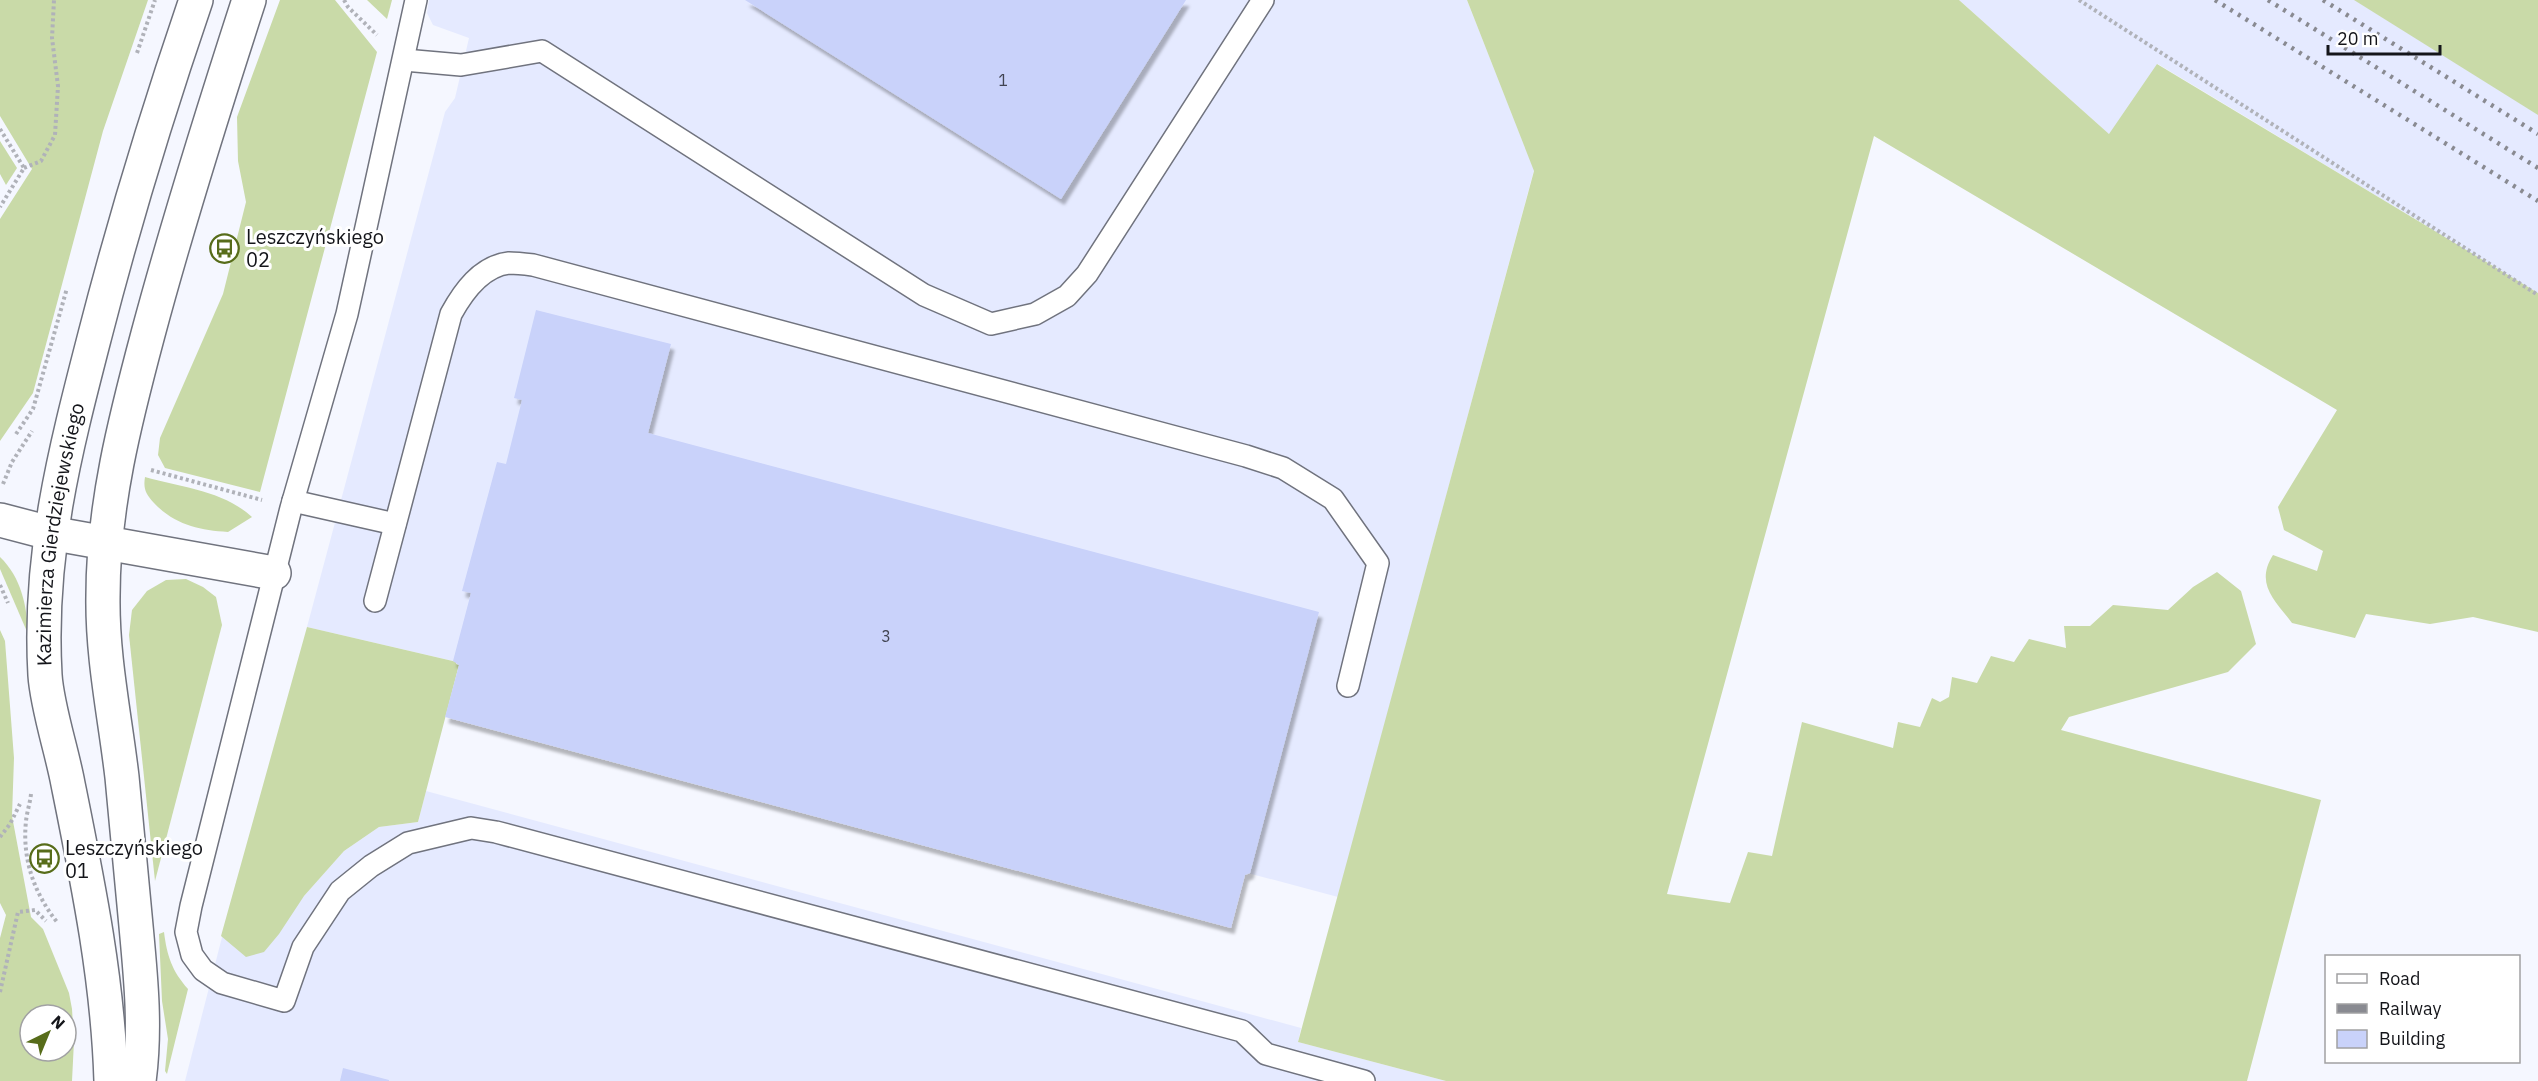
<svg xmlns="http://www.w3.org/2000/svg" width="2538" height="1081" font-family="'IBM Plex Sans',sans-serif">
  <style>
    .built { fill: #e5eaff }
    .grass { fill: #c9daa8; fill-rule: evenodd }
    .building { fill: #c9d2fa; filter: url(#shadow) }
    .lines { fill: none; stroke-linecap: round; stroke-linejoin: round }
    .lane-casing { stroke: #70737e; stroke-width: 24 }
    .street-casing { stroke: #70737e; stroke-width: 36 }
    .secondary-casing { stroke: #70737e; stroke-width: 36 }
    .path { stroke: #b0b2b9; stroke-width: 4; stroke-dasharray: 3 3; stroke-linecap: butt }
    .lane { stroke: #fff; stroke-width: 21 }
    .street { stroke: #fff; stroke-width: 33 }
    .secondary { stroke: #fff; stroke-width: 33 }
    .rail { stroke: #898a91; stroke-width: 4.5; stroke-dasharray: 3 6; stroke-linecap: butt }
    .labels { text-anchor: middle; stroke-width: 6; stroke-linejoin: round; paint-order: stroke }
    .number-label { font-size: 16px; fill: #414452 }
    .poi-label { font-size: 20px; fill: #14151a; stroke: #fff; text-anchor: start }
    .street-label { font-size: 20px; fill: #14151a; stroke: #fff }
  </style>
  <defs>
    <filter id="shadow"><feDropShadow dx="3.5" dy="6" stdDeviation="1.5" flood-color="#0004"/></filter>
  </defs>
  <rect width="100%" height="100%" fill="#f5f7ff"/>
  <g class="built">
    <polygon points="429,0 1467,0 1534,170 1338,897 453,661 307,627 445,112 455,98 469,38 433,25 427,13"/>
    <polygon points="1959,0 2538,0 2538,293 2158,64 2110,135"/>
    <polygon points="426,791 1301,1028 1298,1042 1446,1081 185,1081 237,879 304,896 344,851 379,827 418,822"/>
  </g>
  <g class="grass">
    <polygon points="0,0 148,0 103,131 33,393 0,441 0,219 32,169 0,116"/>
    <polygon points="280,0 335,0 377,52 260,492 165,468 158,455 160,438 223,294 246,202 238,161 237,117"/>
    <polygon points="367,0 392,0 387,19"/>
    <path d="M 1467,0 L 1959,0 L 2109,134 L 2157,64 L 2538,293 L 2538,632 L 2473,617 L 2430,624 L 2366,614 L 2355,638 L 2292,623 C 2274,599 2255,584 2273,555 L 2317,571 L 2323,551 L 2284,530 L 2278,507 L 2337,410 L 1874,136 L 1667,894 L 1730,903 L 1748,852 L 1772,856 L 1802,722 L 1893,748 L 1898,722 L 1920,727 L 1932,698 L 1940,702 L 1949,697 L 1952,677 L 1977,683 L 1991,656 L 2014,662 L 2029,639 L 2066,648 L 2064,626 L 2090,626 L 2113,605 L 2168,610 L 2193,587 L 2217,572 L 2241,591 L 2256,644 L 2228,672 L 2069,717 L 2061,730 L 2321,800 L 2247,1081 L 1446,1081 L 1298,1042 L 1534,171 Z"/>
    <polygon points="2354,0 2538,0 2538,115"/>
    <polygon points="0,141 17,168 6,185 0,174"/>
    <path d="M 145,477 C 181,487 224,491 252,517 L 228,532 C 199,530 175,525 154,503 C 146,494 143,489 145,477 Z"/>
    <path d="M 0,557 C 21,577 27,606 28,634 L 0,569 Z"/>
    <polygon points="186,579 203,587 216,597 222,625 155,881 129,635 132,610 147,591 166,580"/>
    <polygon points="307,627 457,662 456,664 459,665 418,822 379,827 344,851 304,896 279,934 264,952 246,957 221,936"/>
    <path d="M 0,630 L 5,641 L 14,758 L 12,816 L 31,917 L 43,929 L 69,993 L 72,1009 L 74,1041 L 72,1081 L 0,1081 L 0,938 L 6,915 L 0,903 ZM 30,1015 L 66,1015 L 66,1051 L 30,1051 Z"/>
    <path d="M 164,932 C 167,956 172,971 188,989 L 167,1074 L 165,1071 L 168,1039 L 162,1001 L 159,934 Z"/>
  </g>
  <g class="building">
    <polygon points="745,0 1186,0 1061,199"/>
    <polygon points="536,310 671,344 648,433 1319,612 1250,873 1245,875 1231,928 445,717 459,665 453,661 471,593 462,591 497,462 506,464 522,400 514,398"/>
    <polygon points="343,1068 389,1080 389,1081 340,1081"/>
  </g>
  <g class="lines">
    <defs>
      <g id="lane">
        <polyline points="416,0 347,314 291,508 191,906 186,932 192,955 203,970 222,983 284,1001 303,947 340,891 371,866 408,843 471,828 496,832 1242,1031 1266,1054 1364,1081"/>
        <polyline points="404,60 461,65 542,51 924,295 991,324 1035,314 1067,296 1087,274 1263,0"/>
        <polyline points="293,501 395,524"/>
        <path d="M 375,601 L 451,314 C 463,292 481,266 509,263 C 517,263 525,264 533,265 L 1246,456 L 1283,468 L 1333,499 L 1378,563 L 1348,686"/>
      </g>
      <polyline id="street" points="0,520 50,533 274,573"/>
      <g id="secondary">
        <path id="s1" d="M 111,1081 C 108,980 88,883 68,784 C 62,751 47,707 45,675 C 38,554 65,451 95,335 C 124,222 158,111 196,0"/>
        <path d="M 139,1081 C 146,1029 141,979 136,926 C 131,877 127,827 122,777 C 115,717 102,657 103,596 C 103,506 125,420 148,334 C 178,222 213,111 249,0"/>
      </g>
    </defs>
    <use href="#lane" class="lane-casing"/>
    <use href="#street" class="street-casing"/>
    <use href="#secondary" class="secondary-casing"/>
    <g class="path">
      <polyline points="344,0 348,7 377,35"/>
      <polyline points="2079,0 2538,295"/>
      <polyline points="137,53 155,0"/>
      <polyline points="0,129 24,168 0,207"/>
      <polyline points="24,168 41,161 55,135 58,86 52,38 54,0"/>
      <polyline points="16,434 33,409 67,288"/>
      <polyline points="151,470 262,500"/>
      <polyline points="3,484 12,462 32,431"/>
      <polyline points="0,585 8,603"/>
      <path d="M 31,794 C 30,803 27,812 26,821 C 22,859 34,893 57,922"/>
      <polyline points="0,837 10,824 20,804"/>
      <polyline points="0,992 18,912 35,910 46,921"/>
    </g>
    <use href="#lane" class="lane"/>
    <use href="#street" class="street"/>
    <use href="#secondary" class="secondary"/>
    <g class="rail">
      <polyline points="2215,0 2538,201"/>
      <polyline points="2268,0 2538,168"/>
      <polyline points="2323,0 2538,134"/>
    </g>
  </g>
  <defs>
    <symbol id="bus-ring" viewBox="-11 -11 22 22"><circle r="9.5" fill="#fff" stroke="#576c1a" stroke-width="1.5"/><path d="M-5-6H5V4H4V6H2V4H-2V6H-4V4H-5ZM-3.5-4V0h7V-4ZM-3.5 1.2v1.5H-2V1.2ZM2 1.2v1.5H3.5V1.2Z" fill="#576c1a"/></symbol>
  </defs>
  <g fill-rule="evenodd">
    <use href="#bus-ring" x="208" y="232" width="33" height="33"/>
    <use href="#bus-ring" x="28" y="842" width="33" height="33"/>
  </g>
  <g class="labels">
    <g class="number-label">
      <text x="1003" y="86">1</text>
      <text x="886" y="642">3</text>
    </g>
    <g class="poi-label">
      <text x="246" y="244">Leszczyńskiego<tspan x="246" dy="23">02</tspan></text>
      <text x="65" y="855">Leszczyńskiego<tspan x="65" dy="23">01</tspan></text>
    </g>
    <g class="street-label">
      <text dy="7" stroke="none"><textPath href="#s1" startOffset="554">Kazimierza Gierdziejewskiego</textPath></text>
    </g>
  </g>
  <rect x="2325" y="955" width="195" height="108" fill="#ffffff" stroke="#a1a1a3" stroke-width="1.5"/>
  <rect x="2337" y="974" width="30" height="9" fill="#ffffff" stroke="#a1a1a3" stroke-width="1.5"/>
  <text x="2379" y="985" font-size="18" fill="#14151a">Road</text>
  <rect x="2337" y="1004" width="30" height="9" fill="#898a91" stroke="#a1a1a3" stroke-width="1.5"/>
  <text x="2379" y="1015" font-size="18" fill="#14151a">Railway</text>
  <rect x="2337" y="1030" width="30" height="18" fill="#c9d2fa" stroke="#a1a1a3" stroke-width="1.5"/>
  <text x="2379" y="1045" font-size="18" fill="#14151a">Building</text>
  <g transform="translate(48 1033) rotate(43)"><circle r="28" fill="#ffffff" stroke="#a1a1a3" stroke-width="1.5"/>
  <path d="M0-4.5L10 22L0 15L-10 22Z" fill="#576c1a"/>
  <text y="-9" font-size="16" font-weight="bold" text-anchor="middle" fill="#14151a">N</text>
  </g>
  <path d="M2328 45v9h112v-9" fill="none" stroke="#14151a" stroke-width="3"/>
  <text x="2337" y="45" font-size="18" fill="#14151a" stroke="#ffffff" stroke-width="4.5" paint-order="stroke">20 m</text>
</svg>
